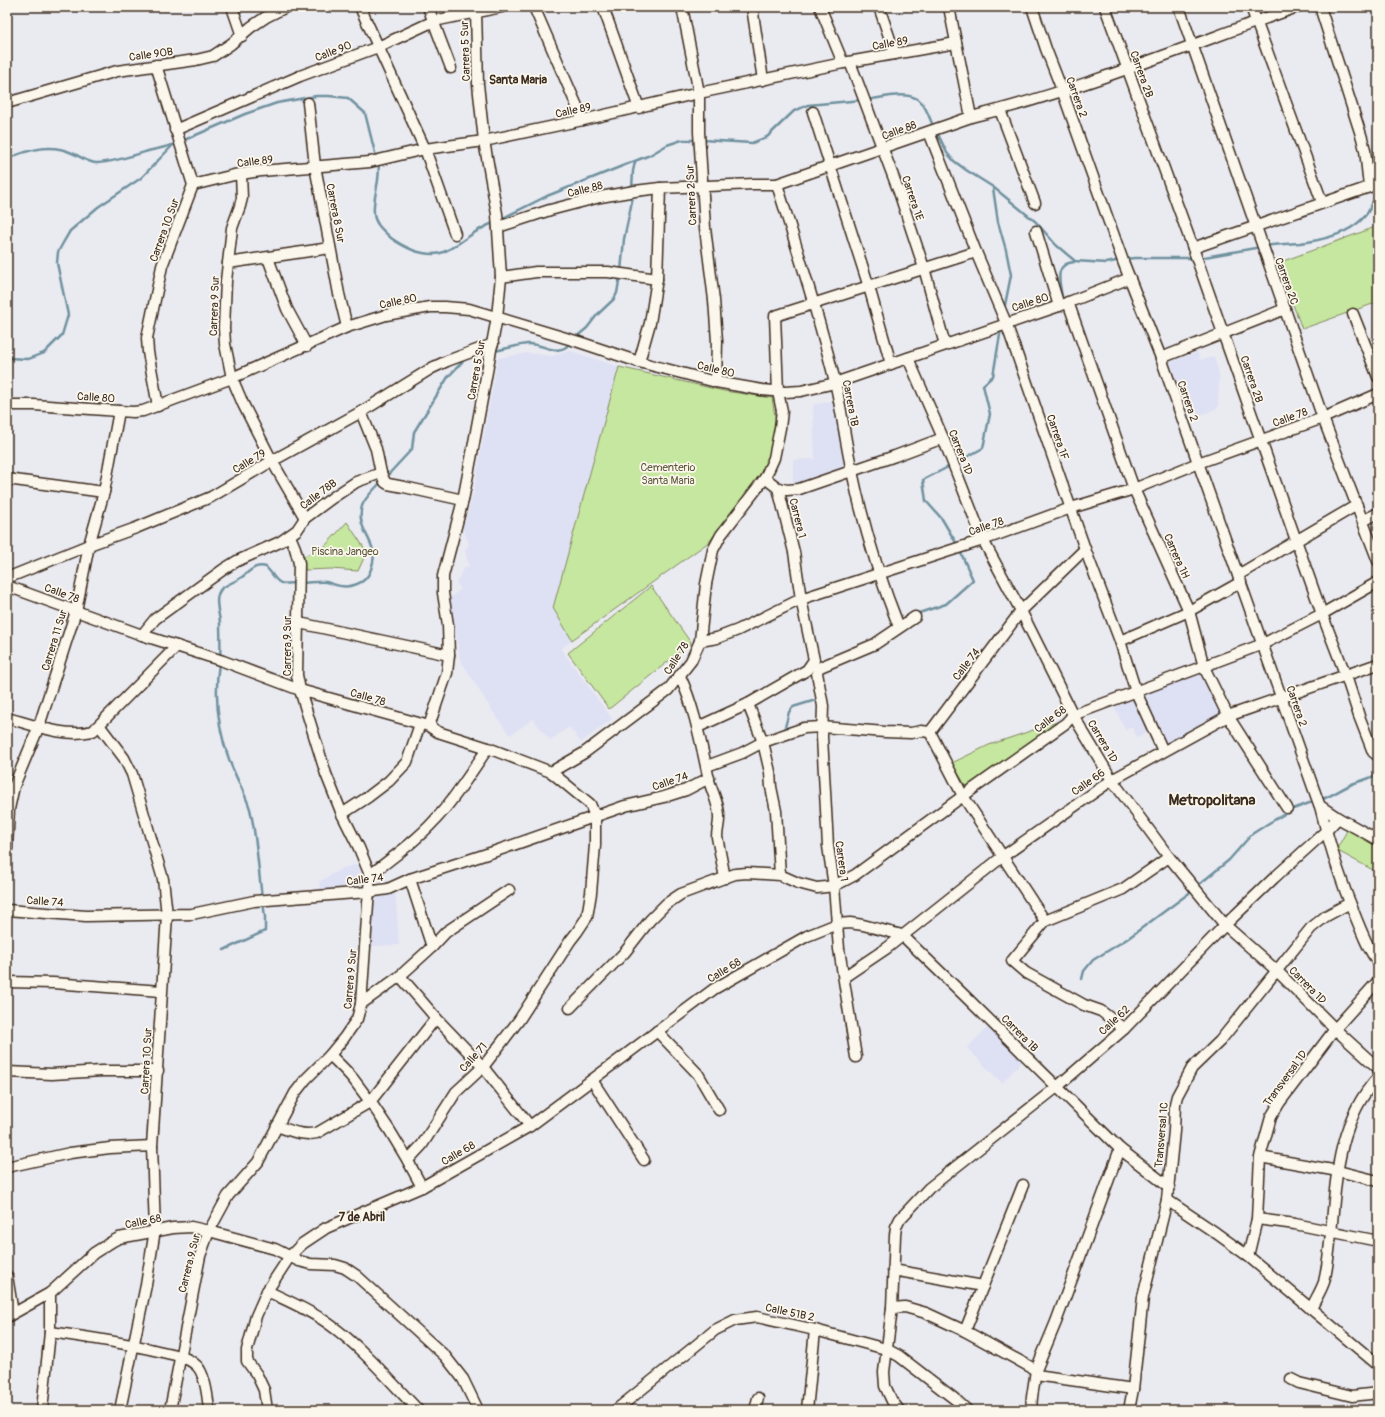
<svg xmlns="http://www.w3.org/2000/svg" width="1385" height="1417" font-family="Pangolin,sans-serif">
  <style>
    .built { fill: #dee0f4 }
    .green { fill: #c6e79f; stroke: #80885e }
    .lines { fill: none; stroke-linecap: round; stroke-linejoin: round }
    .stream { stroke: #70929f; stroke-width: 2.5 }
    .minor-casing { stroke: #3b2a1e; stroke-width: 13 }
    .minor { stroke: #fbf7ec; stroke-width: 10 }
    .labels { text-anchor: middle; stroke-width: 3.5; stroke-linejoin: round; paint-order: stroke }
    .street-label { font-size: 11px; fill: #3b2a1e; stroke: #fbf7ec }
    .park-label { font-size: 11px; fill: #5e593e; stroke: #fbf7ec }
    .neighbourhood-label { font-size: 12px; font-weight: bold; fill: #3b2a1e; stroke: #fbf7ec }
    .district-label { font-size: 15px; font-weight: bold; fill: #3b2a1e; stroke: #fbf7ec }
  </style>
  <rect width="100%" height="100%" fill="#eaeaf1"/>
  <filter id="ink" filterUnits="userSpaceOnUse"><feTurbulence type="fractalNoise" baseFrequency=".025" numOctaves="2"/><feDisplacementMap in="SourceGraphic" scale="8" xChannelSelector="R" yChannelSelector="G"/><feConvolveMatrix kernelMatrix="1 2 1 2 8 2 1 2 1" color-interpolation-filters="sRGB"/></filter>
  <g filter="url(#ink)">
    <g class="built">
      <polygon points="571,351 619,367 553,608 572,640 561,649 612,719 581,742 569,727 550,740 533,719 510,735 493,712 460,659 450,598 461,589 456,583 464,568 469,566 465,551 469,544 463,528 473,495 498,358 528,353 552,356"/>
      <polygon points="1197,352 1200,360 1214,357 1219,373 1218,408 1190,419 1170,362"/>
      <polygon points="836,400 848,467 793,485 793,460 815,459 813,405"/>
      <polygon points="1202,672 1222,714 1166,746 1141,695"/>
      <polygon points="1134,698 1148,732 1137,737 1132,727 1125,730 1115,707"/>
      <polygon points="359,864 361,887 321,893 319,882 343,868"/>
      <polygon points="395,890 399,945 371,946 374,895"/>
      <polygon points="990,1025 1024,1059 1002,1083 967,1048"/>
    </g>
    <g class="green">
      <polygon points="1378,226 1378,302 1302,329 1278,263"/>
      <polygon points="619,367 724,391 772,398 776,423 774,448 762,474 709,542 572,640 553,608"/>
      <polygon points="347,522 365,549 363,560 358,571 331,569 305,570 304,556 325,546"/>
      <polygon points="651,586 691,643 609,709 568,653"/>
      <polygon points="1063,720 967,788 952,763 989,745"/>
      <polygon points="1348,829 1378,845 1378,861 1373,870 1336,850"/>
    </g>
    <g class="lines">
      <g class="stream">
        <path d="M 867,100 C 882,98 907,90 920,101 C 926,106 930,119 933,126"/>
        <polyline points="937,132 947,153 954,161 966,170 993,187 1036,222 1056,245 1075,261 1107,263 1120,260"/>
        <polyline points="702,140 752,143 767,137 794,111 808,105 862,100"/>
        <polyline points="182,141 245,114 277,103 316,96 329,96 348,98 365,113 376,157"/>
        <path d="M 7,159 C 27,150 50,143 72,153 C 80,156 88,163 97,163 C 114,162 132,156 148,151 C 157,149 168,147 177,143"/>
        <path d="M 378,162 C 382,179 372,196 374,214 C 375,225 384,231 391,238 C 398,243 407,248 415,251 C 441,259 448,250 468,237 C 476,231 486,226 495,222"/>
        <polyline points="1375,181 1374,153 1378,142"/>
        <polyline points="632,188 633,171 635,162"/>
        <polyline points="993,188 998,222 1006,250 1011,275 1004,310"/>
        <polyline points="499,220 547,196 650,155 667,145 682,140 697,140"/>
        <path d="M 1265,246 C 1277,244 1288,244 1300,243 C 1332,239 1374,227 1375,188"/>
        <polyline points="1199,258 1261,247"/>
        <polyline points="1125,259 1135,258 1194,258"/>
        <polyline points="621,271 624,239 631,206 632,193"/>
        <path d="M 1062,297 C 1060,282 1053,264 1074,262"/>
        <polyline points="575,338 587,328 597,315 614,299 617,293 620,276"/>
        <path d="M 493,351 C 504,350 516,345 527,344 C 545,343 556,359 572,342"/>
        <polyline points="7,358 28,359 44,353 62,335 68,315 57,263 58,252 63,243 70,231 98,207 141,178 173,145"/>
        <polyline points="956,463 983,448 990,414 983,385 993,376 1001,329"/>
        <polyline points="952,465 923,480 926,501 942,519 958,546"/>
        <polyline points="386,477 412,449 414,432 448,377 465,359"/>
        <path d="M 301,583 C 309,583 318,581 326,582 C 334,584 341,588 350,586 C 365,583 370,576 373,562 C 374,557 374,552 372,547 C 367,533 357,523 362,506 C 365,497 375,489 381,482"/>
        <polyline points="916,614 946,604 973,580 960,551"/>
        <path d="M 220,658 C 221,646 220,634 220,622 C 219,611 213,597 222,588 C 227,585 233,582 239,579 C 248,574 254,563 266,567 C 280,582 274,585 296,583"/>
        <path d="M 219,663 C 214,696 218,730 230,762 C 236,778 245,793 250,809 C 257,838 258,868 262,897"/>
        <polyline points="784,731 789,712 793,707 819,699"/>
        <path d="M 1320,800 C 1332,796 1341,789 1352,784 C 1361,780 1370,780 1378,773"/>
        <polyline points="1196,887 1229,860 1252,834 1269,823 1293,809 1315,801"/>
        <polyline points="224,950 265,931 265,917 263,902"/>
        <polyline points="1082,979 1084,971 1093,960 1127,939 1192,891"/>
      </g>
      <defs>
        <g id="minor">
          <polyline points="232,7 242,36"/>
          <polyline points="360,7 425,149 455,234"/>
          <polyline points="428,7 451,68"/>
          <polyline points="534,7 583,120"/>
          <polyline points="603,7 639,108"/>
          <polyline points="682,7 699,93 699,132 705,228 714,300 717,341 716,382"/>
          <polyline points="752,7 763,80"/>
          <polyline points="820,7 843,63"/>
          <polyline points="879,7 895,54"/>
          <polyline points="949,7 971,117"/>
          <polyline points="1032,7 1046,49 1062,90 1124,264 1161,358 1319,804 1320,806 1338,818 1378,840"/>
          <polyline points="1105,7 1193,248 1322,614 1346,676 1359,716 1373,752 1378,756"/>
          <polyline points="1179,7 1323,418 1378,561"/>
          <polyline points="1251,7 1322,202"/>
          <polyline points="1320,7 1362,138 1365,150 1369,186"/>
          <polyline points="850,62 899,192 924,268 945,345"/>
          <polyline points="156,65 193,185 162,266 147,338 148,352 158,406"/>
          <polyline points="7,103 117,71 196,60 213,56 231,44 251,27 266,17 286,7"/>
          <polyline points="308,103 315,166 339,294 347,327"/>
          <polyline points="1000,110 1035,203"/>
          <polyline points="813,112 869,287 891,364"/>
          <polyline points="175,130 300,76 378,47 434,21 502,7"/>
          <polyline points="929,132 976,252 1006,323 1085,549 1120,641 1136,692 1163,751"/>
          <polyline points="241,174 242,198 240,206 232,228 226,281 224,328 225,344 232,378 243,404 272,461 305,518"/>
          <path d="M 777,184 C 797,250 819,315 835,382 C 842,411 845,441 852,471 C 863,524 879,577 899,627"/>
          <polyline points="193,185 234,175 261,171 370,162 425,149 484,141 583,120 699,93 843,63 956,43"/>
          <path d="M 498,227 L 550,210 L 600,197 L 635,191 L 660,188 L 754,184 L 777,184 L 971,117 C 1081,90 1190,45 1297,7"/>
          <polyline points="1036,231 1059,306"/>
          <polyline points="1193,248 1378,184"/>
          <polyline points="268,258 287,309 307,346"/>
          <polyline points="228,263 330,248"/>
          <polyline points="501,277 536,272 608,272 657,279"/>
          <polyline points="1068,302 1134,489 1189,611 1204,667 1228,716 1287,808"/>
          <polyline points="1353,314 1378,377"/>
          <polyline points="908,358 943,438 983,540 1021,611 1073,715 1112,780 1169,857 1225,925 1277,971 1335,1029 1378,1068"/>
          <polyline points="1161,358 1285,309"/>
          <polyline points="639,362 650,323 657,279 660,188"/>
          <polyline points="7,405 34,405 133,412 143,411 232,378 347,327 386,315 430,307 445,307 469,309 579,342 639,362 716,382 762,390 785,392 801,391 835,383 1059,306 1130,278"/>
          <polyline points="361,412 376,449 381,473 385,482 388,484 404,487 463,500"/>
          <polyline points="7,479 104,492"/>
          <polyline points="778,488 787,490 799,489 895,456 943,438"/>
          <polyline points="1363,521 1378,513"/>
          <polyline points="1238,575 1357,505"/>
          <polyline points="7,578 89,545 136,528 211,497 272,461 361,412 432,368 447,361 493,344"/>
          <polyline points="7,586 142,635 223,661 300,690 429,726 438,732 488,748 551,772 590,804 595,816 595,845 591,893 587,917 577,932 570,941 519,1020 483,1067 456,1092 422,1145 408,1160"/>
          <polyline points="299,623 449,655"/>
          <polyline points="142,635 155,619 224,569 237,561 280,542 297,530 305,518 332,498 356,482 381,473"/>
          <polyline points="700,641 717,638 738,630 801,599 983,540 1071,508 1134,489 1198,463 1323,418 1378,394"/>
          <polyline points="1120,641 1189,611 1241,582"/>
          <path d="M 680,676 C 695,709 701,744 709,780 C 712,793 720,805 719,819 C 719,825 717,830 717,837 L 725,878"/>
          <polyline points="748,704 763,742 770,772 771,787 776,811 780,875"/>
          <path d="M 7,718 C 35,725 64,738 93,731 L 177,646"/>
          <polyline points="99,725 124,758 132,774 163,879 167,915 152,1146 155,1230 146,1285 120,1410"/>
          <polyline points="429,726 447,673 449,655 448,625 443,593 443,576 463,500 471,459 497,317 501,277 497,214 484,141 478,84 476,12"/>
          <polyline points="698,727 748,704 807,670 814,660 801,599 794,552 778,488 765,478"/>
          <polyline points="930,732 1021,611 1085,549"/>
          <polyline points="930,732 963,796 1045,921"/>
          <polyline points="707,766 742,753 763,742 804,728 822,727 885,732 911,733 921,731 930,732"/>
          <polyline points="551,772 584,753 668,690 691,661 700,641 706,584 713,550 721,535 765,478 774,458 780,428 782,411 778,392 775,316 976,252"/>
          <path d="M 1320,806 C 1329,844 1341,882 1356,918 C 1362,933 1368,949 1378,962"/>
          <polyline points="342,814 368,797 389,781 407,762 420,724"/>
          <polyline points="7,849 9,809 14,786 39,726 76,611 89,545 104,492 119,411"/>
          <path d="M 370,875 C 392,858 416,841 435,820 C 455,799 471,772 488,748"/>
          <polyline points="410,879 432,947"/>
          <polyline points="7,910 86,916 192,914 254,901 368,892 388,889 410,879 493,852 625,806 664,797 686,790 709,778"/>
          <polyline points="400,976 436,1018 483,1067 530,1126"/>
          <polyline points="844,977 887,948 1002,857 1112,780 1228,716 1378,664"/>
          <polyline points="7,982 53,983 161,991"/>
          <polyline points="361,1004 400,976 432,947 446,932 509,890"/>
          <polyline points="570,1008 625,952 650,920 666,904 681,894 735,874 747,873 780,875 798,883 817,888 834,886 855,875 963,796 1066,723 1073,715 1263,644 1322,614 1378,582"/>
          <polyline points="1124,1029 1101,1011 1084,1005 1026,973 1012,961 1045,921 1123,889 1169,857"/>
          <polyline points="657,1031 698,1074 719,1110"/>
          <path d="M 330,1055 C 338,1063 347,1071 354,1080 C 380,1113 403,1150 422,1187"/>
          <polyline points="856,1057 839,949 834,886 828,846 822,737 823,706 817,673 818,668 875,644 915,617"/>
          <polyline points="7,1072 52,1074 102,1071 158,1071"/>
          <polyline points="592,1080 644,1160"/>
          <path d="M 277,1126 C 291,1131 302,1136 317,1133 L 370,1102 L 436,1018"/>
          <polyline points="1260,1157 1338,1171 1378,1181"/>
          <polyline points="7,1167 70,1153 110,1148 152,1146"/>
          <polyline points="1167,1200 1216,1233 1248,1256 1378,1365"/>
          <polyline points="1257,1219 1295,1224 1378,1241"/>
          <polyline points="1248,1256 1257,1219 1260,1157 1271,1117 1280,1102 1335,1029 1378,981"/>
          <polyline points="893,1270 983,1286"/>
          <polyline points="7,1276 13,1313"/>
          <path d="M 267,1291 C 288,1301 310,1310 329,1324 C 363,1348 389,1380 418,1410"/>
          <polyline points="892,1308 905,1307 926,1313 965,1331 1036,1370"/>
          <path d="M 1311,1309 C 1315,1300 1321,1291 1324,1282 C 1328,1266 1329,1250 1331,1234 C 1336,1177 1338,1121 1378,1077"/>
          <polyline points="7,1317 50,1293 94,1253 113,1241 119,1238 173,1228 191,1227 209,1231 275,1249 299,1261 311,1264 335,1265 345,1268 357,1276 445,1356 463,1379 478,1410"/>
          <polyline points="965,1331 1023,1185"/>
          <path d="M 50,1332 C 86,1337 122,1342 158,1351 C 171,1354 187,1356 197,1366 C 205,1374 208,1399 209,1410"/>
          <polyline points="1036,1375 1133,1389"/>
          <polyline points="1291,1379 1299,1383 1352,1396 1378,1393"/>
          <polyline points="42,1410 50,1332 50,1293"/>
          <polyline points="170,1410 200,1256 209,1231 228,1196 258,1162 295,1093 306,1079 330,1055 344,1038 357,1019 361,1004 370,875 359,848 342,814 326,774 300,690 297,675 299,563 295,548 290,536"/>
          <polyline points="267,1410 264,1390 257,1375 247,1361 247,1350 256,1316 267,1291 290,1256 302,1244 326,1228 422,1187 530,1126 714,989 807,936 837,924 850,923 863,925 902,935 967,998 1120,1149 1169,1187"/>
          <polyline points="616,1410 715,1330 735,1320 757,1317 815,1330 886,1349 899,1356 956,1400 967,1410"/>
          <polyline points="755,1410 758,1398"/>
          <polyline points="807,1410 815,1330"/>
          <polyline points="899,1410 892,1401 885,1386 884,1372 892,1308 895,1235 896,1227 900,1219 929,1188 1057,1087 1124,1029 1225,925 1274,878 1326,831 1338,818"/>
          <polyline points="1031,1410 1032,1397 1036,1370 1056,1322 1120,1149"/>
          <polyline points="1129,1410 1133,1389 1143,1297 1167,1200 1174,1131 1175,1104 1177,1096 1192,1068 1220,1041 1311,928 1326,916 1350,903"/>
        </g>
      </defs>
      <use href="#minor" class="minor-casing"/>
      <use href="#minor" class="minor"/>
    </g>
  </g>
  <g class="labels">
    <g class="street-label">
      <text transform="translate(890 43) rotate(-10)" y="4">Calle 89</text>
      <text transform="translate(333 51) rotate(-21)" y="4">Calle 90</text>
      <text transform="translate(465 51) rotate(-92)" y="4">Carrera 5 Sur</text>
      <text transform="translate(151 54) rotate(-8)" y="4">Calle 90B</text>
      <text transform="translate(1142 74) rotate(70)" y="4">Carrera 2B</text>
      <text transform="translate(1077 97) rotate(70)" y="4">Carrera 2</text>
      <text transform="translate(573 110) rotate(-12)" y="4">Calle 89</text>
      <text transform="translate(899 130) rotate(-20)" y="4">Calle 88</text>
      <text transform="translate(255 161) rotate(-7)" y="4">Calle 89</text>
      <text transform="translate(585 189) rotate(-14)" y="4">Calle 88</text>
      <text transform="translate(691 195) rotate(-93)" y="4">Carrera 2 Sur</text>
      <text transform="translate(913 198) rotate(71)" y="4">Carrera 1E</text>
      <text transform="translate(336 213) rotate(79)" y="4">Carrera 8 Sur</text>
      <text transform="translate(164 230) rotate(-70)" y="4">Carrera 10 Sur</text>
      <text transform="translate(1287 281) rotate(70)" y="4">Carrera 2C</text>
      <text transform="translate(398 301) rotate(-12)" y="4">Calle 80</text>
      <text transform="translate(1030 302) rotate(-18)" y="4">Calle 80</text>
      <text transform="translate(214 306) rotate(-88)" y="4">Carrera 9 Sur</text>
      <text transform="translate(716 369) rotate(13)" y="4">Calle 80</text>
      <text transform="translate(476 370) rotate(-80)" y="4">Carrera 5 Sur</text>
      <text transform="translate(1252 379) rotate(71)" y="4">Carrera 2B</text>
      <text transform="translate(96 397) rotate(4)" y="4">Calle 80</text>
      <text transform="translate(1188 401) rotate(71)" y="4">Carrera 2</text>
      <text transform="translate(851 403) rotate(79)" y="4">Carrera 1B</text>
      <text transform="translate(1290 417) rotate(-20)" y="4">Calle 78</text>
      <text transform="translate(1058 437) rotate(71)" y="4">Carrera 1F</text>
      <text transform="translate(961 452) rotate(68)" y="4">Carrera 1D</text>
      <text transform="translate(249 461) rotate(-31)" y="4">Calle 79</text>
      <text transform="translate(318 494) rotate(-37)" y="4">Calle 78B</text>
      <text transform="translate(798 518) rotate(76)" y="4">Carrera 1</text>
      <text transform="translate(986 526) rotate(-19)" y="4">Calle 78</text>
      <text transform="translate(1177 556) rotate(66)" y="4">Carrera 1H</text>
      <text transform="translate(62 593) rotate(20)" y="4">Calle 78</text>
      <text transform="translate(54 640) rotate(-73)" y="4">Carrera 11 Sur</text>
      <text transform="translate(287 646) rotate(-90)" y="4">Carrera 9 Sur</text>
      <text transform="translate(676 658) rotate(-57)" y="4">Calle 78</text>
      <text transform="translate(966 664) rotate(-53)" y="4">Calle 74</text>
      <text transform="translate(368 697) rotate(16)" y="4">Calle 78</text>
      <text transform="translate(1297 706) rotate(71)" y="4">Carrera 2</text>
      <text transform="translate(1050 719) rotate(-37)" y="4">Calle 68</text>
      <text transform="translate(1103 741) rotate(59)" y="4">Carrera 1D</text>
      <text transform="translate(670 781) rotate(-19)" y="4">Calle 74</text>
      <text transform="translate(1088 782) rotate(-35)" y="4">Calle 66</text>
      <text transform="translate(842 861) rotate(82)" y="4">Carrera 1</text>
      <text transform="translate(365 879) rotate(-7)" y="4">Calle 74</text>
      <text transform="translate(45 901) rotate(4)" y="4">Calle 74</text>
      <text transform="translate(724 970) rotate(-31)" y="4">Calle 68</text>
      <text transform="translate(350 979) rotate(-85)" y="4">Carrera 9 Sur</text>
      <text transform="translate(1308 985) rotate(45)" y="4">Carrera 1D</text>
      <text transform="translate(1114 1020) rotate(-43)" y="4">Calle 62</text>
      <text transform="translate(1020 1033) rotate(45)" y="4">Carrera 1B</text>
      <text transform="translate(473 1057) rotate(-48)" y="4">Calle 71</text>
      <text transform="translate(146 1061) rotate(-87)" y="4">Carrera 10 Sur</text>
      <text transform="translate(1285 1078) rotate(-54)" y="4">Transversal 1D</text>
      <text transform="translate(1161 1135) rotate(-85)" y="4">Transversal 1C</text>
      <text transform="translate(458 1153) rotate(-30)" y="4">Calle 68</text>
      <text transform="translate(143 1221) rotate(-11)" y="4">Calle 68</text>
      <text transform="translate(189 1263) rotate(-76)" y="4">Carrera 9 Sur</text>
      <text transform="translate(790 1312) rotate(12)" y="4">Calle 51B 2</text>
    </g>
    <g class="park-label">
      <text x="668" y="471">Cementerio<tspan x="668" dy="13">Santa Maria</tspan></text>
      <text x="345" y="555">Piscina Jangeo</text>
    </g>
    <g class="neighbourhood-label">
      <text x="518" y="84">Santa Maria</text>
      <text x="362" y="1221">7 de Abril</text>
    </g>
    <g class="district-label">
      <text x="1212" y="805">Metropolitana</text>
    </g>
  </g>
  <rect width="1385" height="1417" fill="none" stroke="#fbf7ec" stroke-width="24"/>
  <rect x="12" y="12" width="1361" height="1393" fill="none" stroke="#3b2a1e" stroke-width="1.5" filter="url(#ink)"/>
</svg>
